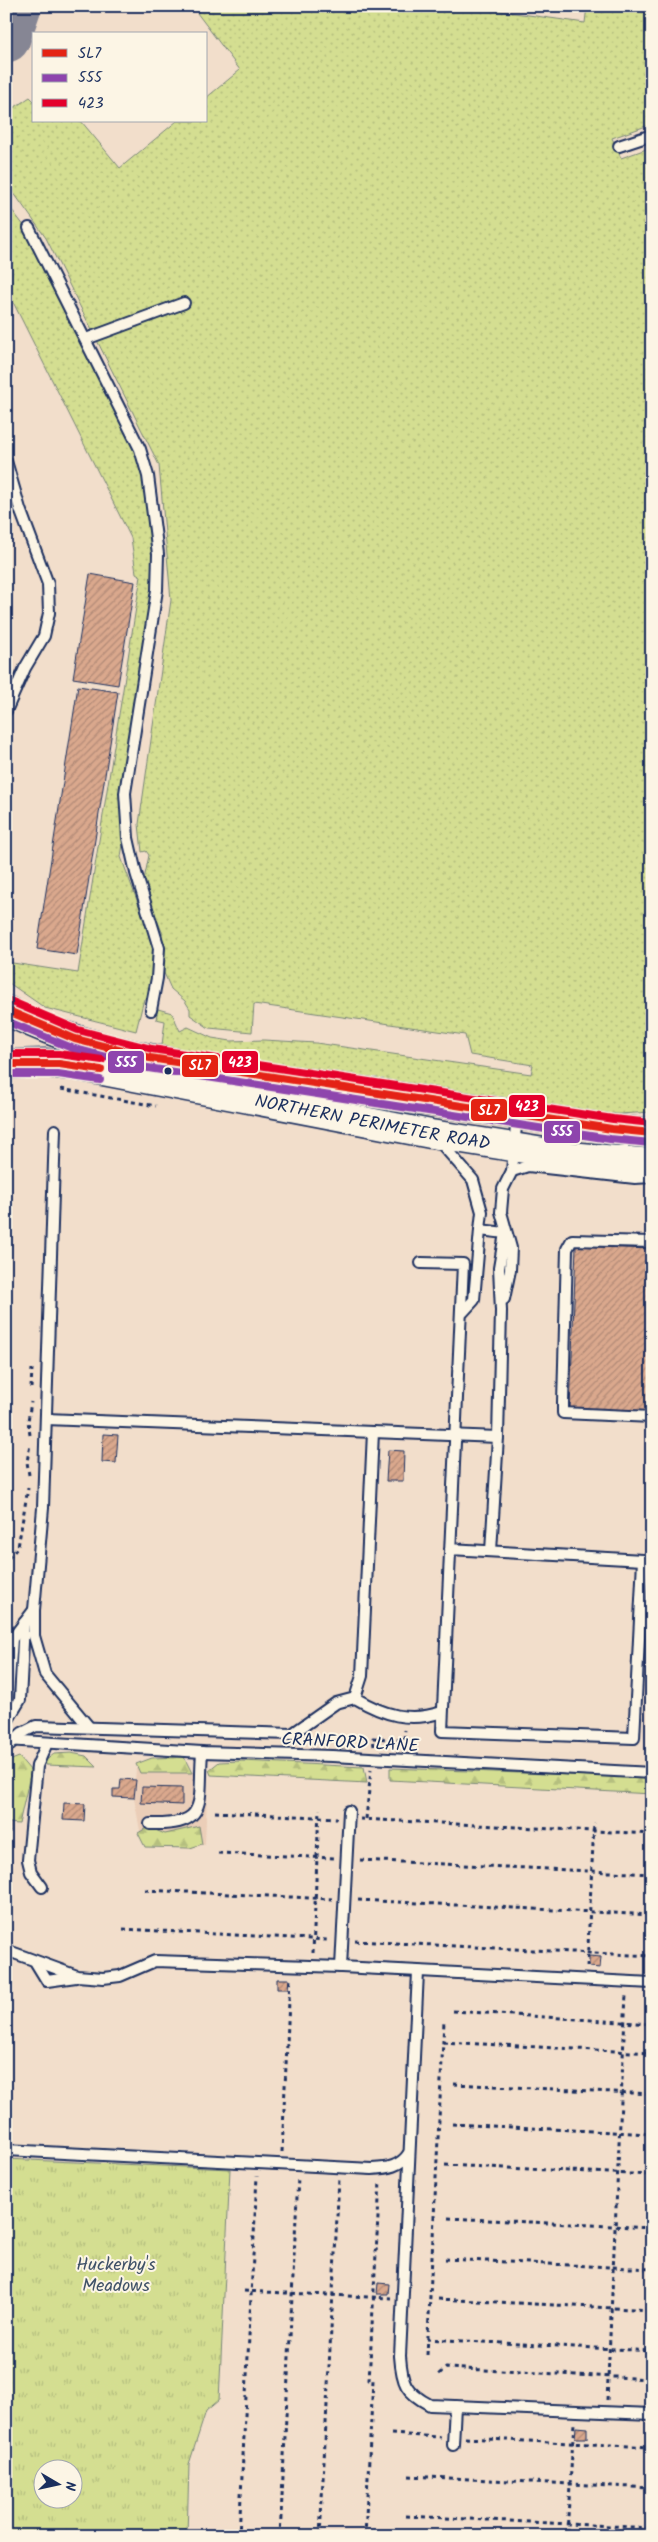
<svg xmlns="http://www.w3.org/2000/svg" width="658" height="2542" font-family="Kalam,sans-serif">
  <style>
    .built { fill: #ebceb8 }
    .grass { fill: url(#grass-dots); stroke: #788678 }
    .forest { fill: url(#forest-firs); stroke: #788678 }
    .park { fill: url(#park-tufts); stroke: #788678; fill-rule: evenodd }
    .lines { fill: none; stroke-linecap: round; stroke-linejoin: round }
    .taxiway { stroke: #868694; stroke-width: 49 }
    .building { fill: url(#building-hatch); stroke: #1b2f5e }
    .lane-casing { stroke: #1b2f5e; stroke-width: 14 }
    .secondary-casing { stroke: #1b2f5e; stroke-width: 31 }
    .path { stroke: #1b2f5e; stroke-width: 3; stroke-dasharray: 4 4; stroke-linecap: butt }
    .lane { stroke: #fcf5e5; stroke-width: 10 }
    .secondary { stroke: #fcf5e5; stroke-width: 28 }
    .bus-1-casing { stroke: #fcf5e5; stroke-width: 11 }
    .bus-2-casing { stroke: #fcf5e5; stroke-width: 11 }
    .bus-3-casing { stroke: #fcf5e5; stroke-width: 11 }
    .bus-1 { stroke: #e42313; stroke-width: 8 }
    .bus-2 { stroke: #8e44ad; stroke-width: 8 }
    .bus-3 { stroke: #e4002b; stroke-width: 8 }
    .bus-dot { fill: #1b2f5e; stroke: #fcf5e5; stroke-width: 2 }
    .labels { text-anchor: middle; stroke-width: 4; stroke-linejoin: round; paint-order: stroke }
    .street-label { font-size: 18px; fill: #1b2f5e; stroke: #fcf5e5 }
    .park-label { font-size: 18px; fill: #405268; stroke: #fcf5e5 }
    .line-badge { stroke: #fcf5e5; stroke-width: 2 }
    .badge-label { font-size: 14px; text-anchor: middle; font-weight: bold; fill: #fff }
  </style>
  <defs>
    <pattern id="grass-dots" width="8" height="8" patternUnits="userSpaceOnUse" patternTransform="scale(1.25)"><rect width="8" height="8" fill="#d4de91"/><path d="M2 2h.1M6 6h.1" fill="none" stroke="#b5bf7f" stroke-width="1.8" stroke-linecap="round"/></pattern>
    <pattern id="forest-firs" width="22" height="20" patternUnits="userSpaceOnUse" patternTransform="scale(1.25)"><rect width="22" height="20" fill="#d4de91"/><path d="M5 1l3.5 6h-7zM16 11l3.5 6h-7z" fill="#b5bf7f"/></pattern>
    <pattern id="park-tufts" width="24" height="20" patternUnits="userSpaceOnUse" patternTransform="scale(1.25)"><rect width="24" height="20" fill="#d4de91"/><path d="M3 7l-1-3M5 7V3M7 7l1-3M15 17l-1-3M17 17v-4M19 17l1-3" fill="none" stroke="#b5bf7f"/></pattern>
    <pattern id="building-hatch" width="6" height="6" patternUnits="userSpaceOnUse" patternTransform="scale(1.25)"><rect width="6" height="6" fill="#daa88d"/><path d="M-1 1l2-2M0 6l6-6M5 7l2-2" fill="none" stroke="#b08976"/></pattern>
  </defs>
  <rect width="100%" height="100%" fill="#f2decb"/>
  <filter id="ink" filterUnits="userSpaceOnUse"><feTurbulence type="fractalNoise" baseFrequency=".02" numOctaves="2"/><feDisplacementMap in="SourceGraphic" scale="10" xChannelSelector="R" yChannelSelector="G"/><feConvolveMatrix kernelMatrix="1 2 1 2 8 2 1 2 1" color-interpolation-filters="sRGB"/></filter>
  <g filter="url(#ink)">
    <polygon class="built" points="136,1768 208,1773 205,1844 189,1849 142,1841 134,1798"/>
    <g class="grass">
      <polygon points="207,6 465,6 585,23 587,6 652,6 652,124 612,138 621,158 652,147 652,1112 603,1115 164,1048 162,1045 165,1021 156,1019 158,1009 172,1013 180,1031 188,1027 212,1038 231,1041 264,1040 316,1043 531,1074 533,1065 470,1055 465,1035 254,1004 252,1032 209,1028 190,1015 190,1009 185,1001 171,989 164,973 162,932 143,885 149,855 146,851 142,852 139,824 171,600 159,465 46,238 6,182 6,113 30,97 34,101 34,121 81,121 120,168 177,121 206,121 206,98 240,70 197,13"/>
      <polygon points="6,202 43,251 146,464 160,601 121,857 155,949 148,999 144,999 136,1031 45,1008 6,981 6,962 78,973 141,576 136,573 131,538 6,288"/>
    </g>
    <g class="forest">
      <polygon points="71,1753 86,1756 97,1767 46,1765 45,1761 54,1754"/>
      <polygon points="19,1757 31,1771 19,1824 6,1823 6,1766 9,1761"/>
      <polygon points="184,1757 192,1773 140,1773 136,1764 152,1758"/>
      <polygon points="242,1761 364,1767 367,1783 211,1775 209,1770 219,1762"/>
      <polygon points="390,1768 651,1778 652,1794 390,1780"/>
      <polygon points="199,1826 202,1844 190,1848 145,1847 138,1833 148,1827 165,1834"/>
    </g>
    <path class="park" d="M 6,2159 L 230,2169 L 219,2400 L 206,2411 L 189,2464 L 187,2536 L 6,2536 ZM 42,2470 L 72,2470 L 72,2500 L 42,2500 Z"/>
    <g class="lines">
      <polyline class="taxiway" points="6,38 17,6"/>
    </g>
    <g class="building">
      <polygon points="90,574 135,582 118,685 73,678"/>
      <polygon points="78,686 118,692 77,955 37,949"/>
      <polygon points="576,1246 652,1249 652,1414 570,1410"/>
      <polygon points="103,1434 118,1435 116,1463 102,1462"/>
      <polygon points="388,1450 404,1451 403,1481 386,1481"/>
      <polygon points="121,1779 136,1780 134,1798 113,1797 113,1789 120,1789"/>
      <polygon points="142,1787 182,1788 182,1805 141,1803"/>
      <polygon points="64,1803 85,1804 84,1821 63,1820"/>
      <rect x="6" y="1823" width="5" height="9"/>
      <polygon points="6,1841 11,1841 6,1917"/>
      <polygon points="589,1956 601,1957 600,1968 589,1967"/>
      <polygon points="277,1979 289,1979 288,1989 277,1989"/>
      <polygon points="378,2283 389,2284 388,2294 377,2294"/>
      <polygon points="576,2427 587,2428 587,2438 575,2438"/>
    </g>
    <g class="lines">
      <defs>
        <g id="lane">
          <polyline points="619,146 652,135"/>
          <polyline points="29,228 140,449 148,476 158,554 157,590 125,793 128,838 136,873 159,948 157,978 151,1010"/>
          <polyline points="86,339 184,303"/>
          <polyline points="6,461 20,509 48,584 49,613 44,636 25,668 6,711"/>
          <polyline points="55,1130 43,1508 34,1610 34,1636 45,1674 88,1726"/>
          <polyline points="439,1141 473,1180 482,1212 480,1230 505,1233"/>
          <polyline points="512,1171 528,1166 635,1178 652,1177"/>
          <polyline points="652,1242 572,1240 567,1249 563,1403 563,1413 652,1417"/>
          <polyline points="421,1263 463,1264 442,1731 634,1738 643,1560 450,1549"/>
          <polyline points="504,1299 510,1270 511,1248 501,1212 503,1189 512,1171 517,1115"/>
          <polyline points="463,1312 474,1300 480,1230"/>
          <polyline points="46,1419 498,1437"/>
          <polyline points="491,1551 498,1437 501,1311 499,1268 505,1233"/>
          <polyline points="355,1698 362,1676 373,1432"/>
          <polyline points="8,1720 20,1700 24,1623"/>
          <polyline points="6,1723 12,1639 34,1610"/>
          <polyline points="6,1740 202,1752 332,1756 652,1773"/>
          <path d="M 6,1748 L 22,1733 L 36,1726 L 292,1734 L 336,1703 L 355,1698 C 384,1715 409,1723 442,1712"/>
          <path d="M 150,1824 C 211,1826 198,1801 202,1752"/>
          <polyline points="42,1887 31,1872 28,1860 37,1766 47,1743"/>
          <polyline points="6,1950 77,1976 103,1978 120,1976 155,1961 341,1967 652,1983"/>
          <polyline points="36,1963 47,1981 76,1977"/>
          <polyline points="341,1967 349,1811"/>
          <path d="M 418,1972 L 400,2356 C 402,2383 405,2392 430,2405 L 652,2414"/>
          <path d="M 6,2150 L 372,2169 C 388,2168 400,2167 409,2153"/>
          <polyline points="453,2445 455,2406"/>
        </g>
        <g id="secondary">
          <path d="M 6,1010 C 93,1057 205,1068 302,1082 C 405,1097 508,1113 612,1129 L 652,1133"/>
          <path id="s1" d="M 6,1064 L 45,1063 L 77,1066 L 431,1134 L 569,1156 L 652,1163"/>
        </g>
      </defs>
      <use href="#lane" class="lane-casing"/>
      <use href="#secondary" class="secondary-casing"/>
      <g class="path">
        <polyline points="61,1089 156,1106"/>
        <polyline points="31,1388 32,1369"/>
        <polyline points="30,1435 28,1421 31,1402"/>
        <polyline points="29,1475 27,1462 30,1444"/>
        <polyline points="6,1565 7,1560 18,1547 28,1488"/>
        <polyline points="374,1746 373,1738 404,1740 405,1730"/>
        <polyline points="215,1812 337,1818"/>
        <polyline points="360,1819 652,1834"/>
        <polyline points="366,1819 371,1770"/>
        <polyline points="218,1853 334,1858"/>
        <polyline points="360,1860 652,1874"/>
        <polyline points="145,1890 332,1899"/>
        <polyline points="358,1900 652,1915"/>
        <polyline points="123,1929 329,1940"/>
        <polyline points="355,1941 652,1956"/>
        <polyline points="313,1953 319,1809"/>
        <polyline points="587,1967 594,1823"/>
        <polyline points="453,2011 652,2024"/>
        <polyline points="443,2042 652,2053"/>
        <polyline points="454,2084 652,2094"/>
        <polyline points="452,2124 652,2134"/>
        <polyline points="282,2152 290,1979"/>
        <polyline points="445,2165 652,2175"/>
        <polyline points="448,2218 652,2228"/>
        <polyline points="445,2259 652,2269"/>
        <polyline points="244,2291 391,2298"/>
        <polyline points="438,2299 652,2310"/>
        <polyline points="427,2339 652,2351"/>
        <polyline points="427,2355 444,2021"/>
        <polyline points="439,2374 446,2368 652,2379"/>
        <polyline points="607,2400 626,1994"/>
        <polyline points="391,2434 441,2437"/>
        <polyline points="465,2438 652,2447"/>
        <polyline points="409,2476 652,2488"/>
        <polyline points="406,2516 652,2528"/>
        <polyline points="567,2532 574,2423"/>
        <polyline points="239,2536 257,2176"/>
        <polyline points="280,2536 298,2177"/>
        <polyline points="320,2536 339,2179"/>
        <polyline points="365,2536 373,2380 369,2380 380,2181"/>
      </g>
      <use href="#lane" class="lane"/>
      <use href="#secondary" class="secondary"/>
      <defs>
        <g id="bus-1">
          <polyline points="6,1010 75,1039 150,1058 612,1129 652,1133"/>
          <polyline points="6,1064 59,1064 101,1070"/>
        </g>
        <g id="bus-2">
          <polyline points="6,1021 72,1048 148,1068 610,1139 651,1143"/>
          <polyline points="6,1074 58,1074 100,1080"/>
        </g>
        <g id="bus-3">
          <polyline points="10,1001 78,1030 152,1049 613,1119 652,1123"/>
          <polyline points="6,1054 59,1054 102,1060"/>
        </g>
      </defs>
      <use href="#bus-1" class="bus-1-casing"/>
      <use href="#bus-2" class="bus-2-casing"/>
      <use href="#bus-3" class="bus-3-casing"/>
      <use href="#bus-1" class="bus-1"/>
      <use href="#bus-2" class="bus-2"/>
      <use href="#bus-3" class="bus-3"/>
    </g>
  </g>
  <circle class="bus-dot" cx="168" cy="1071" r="4.5"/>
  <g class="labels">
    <g class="street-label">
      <text dy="6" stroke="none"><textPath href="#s1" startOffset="372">NORTHERN PERIMETER ROAD</textPath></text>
      <text transform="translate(350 1742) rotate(3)" y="6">CRANFORD LANE</text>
    </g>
    <g class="park-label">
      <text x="116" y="2270">Huckerby's<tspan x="116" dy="21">Meadows</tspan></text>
    </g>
  </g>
  <g class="line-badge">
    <rect x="107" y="1050" width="38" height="24" rx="5" fill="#8e44ad"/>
    <rect x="221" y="1050" width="38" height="24" rx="5" fill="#e4002b"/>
    <rect x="181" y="1054" width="38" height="24" rx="5" fill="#e42313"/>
    <rect x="508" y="1094" width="38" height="24" rx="5" fill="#e4002b"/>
    <rect x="470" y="1098" width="38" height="24" rx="5" fill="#e42313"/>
    <rect x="543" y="1120" width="38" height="24" rx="5" fill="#8e44ad"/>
  </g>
  <g class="badge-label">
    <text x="126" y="1067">555</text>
    <text x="240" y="1067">423</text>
    <text x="200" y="1070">SL7</text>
    <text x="527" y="1111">423</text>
    <text x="489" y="1115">SL7</text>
    <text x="562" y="1136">555</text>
  </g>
  <rect width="658" height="2542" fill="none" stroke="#fcf5e5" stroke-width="25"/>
  <rect x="12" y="12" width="633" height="2517" fill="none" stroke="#1b2f5e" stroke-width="2" filter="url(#ink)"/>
  <rect x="32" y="32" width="175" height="90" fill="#fcf5e5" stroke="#a2a6af"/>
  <rect x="42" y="49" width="25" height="8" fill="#e42313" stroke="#a2a6af"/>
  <text x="78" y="58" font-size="15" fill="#1b2f5e">SL7</text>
  <rect x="42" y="74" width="25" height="8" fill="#8e44ad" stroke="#a2a6af"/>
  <text x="78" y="82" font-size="15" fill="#1b2f5e">555</text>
  <rect x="42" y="99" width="25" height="8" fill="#e4002b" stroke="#a2a6af"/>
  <text x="78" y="108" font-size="15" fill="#1b2f5e">423</text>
  <g transform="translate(58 2484) rotate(99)"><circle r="24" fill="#fcf5e5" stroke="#a2a6af"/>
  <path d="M0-4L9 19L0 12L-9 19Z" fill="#1b2f5e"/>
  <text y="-8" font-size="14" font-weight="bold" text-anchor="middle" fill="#1b2f5e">N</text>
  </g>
</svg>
